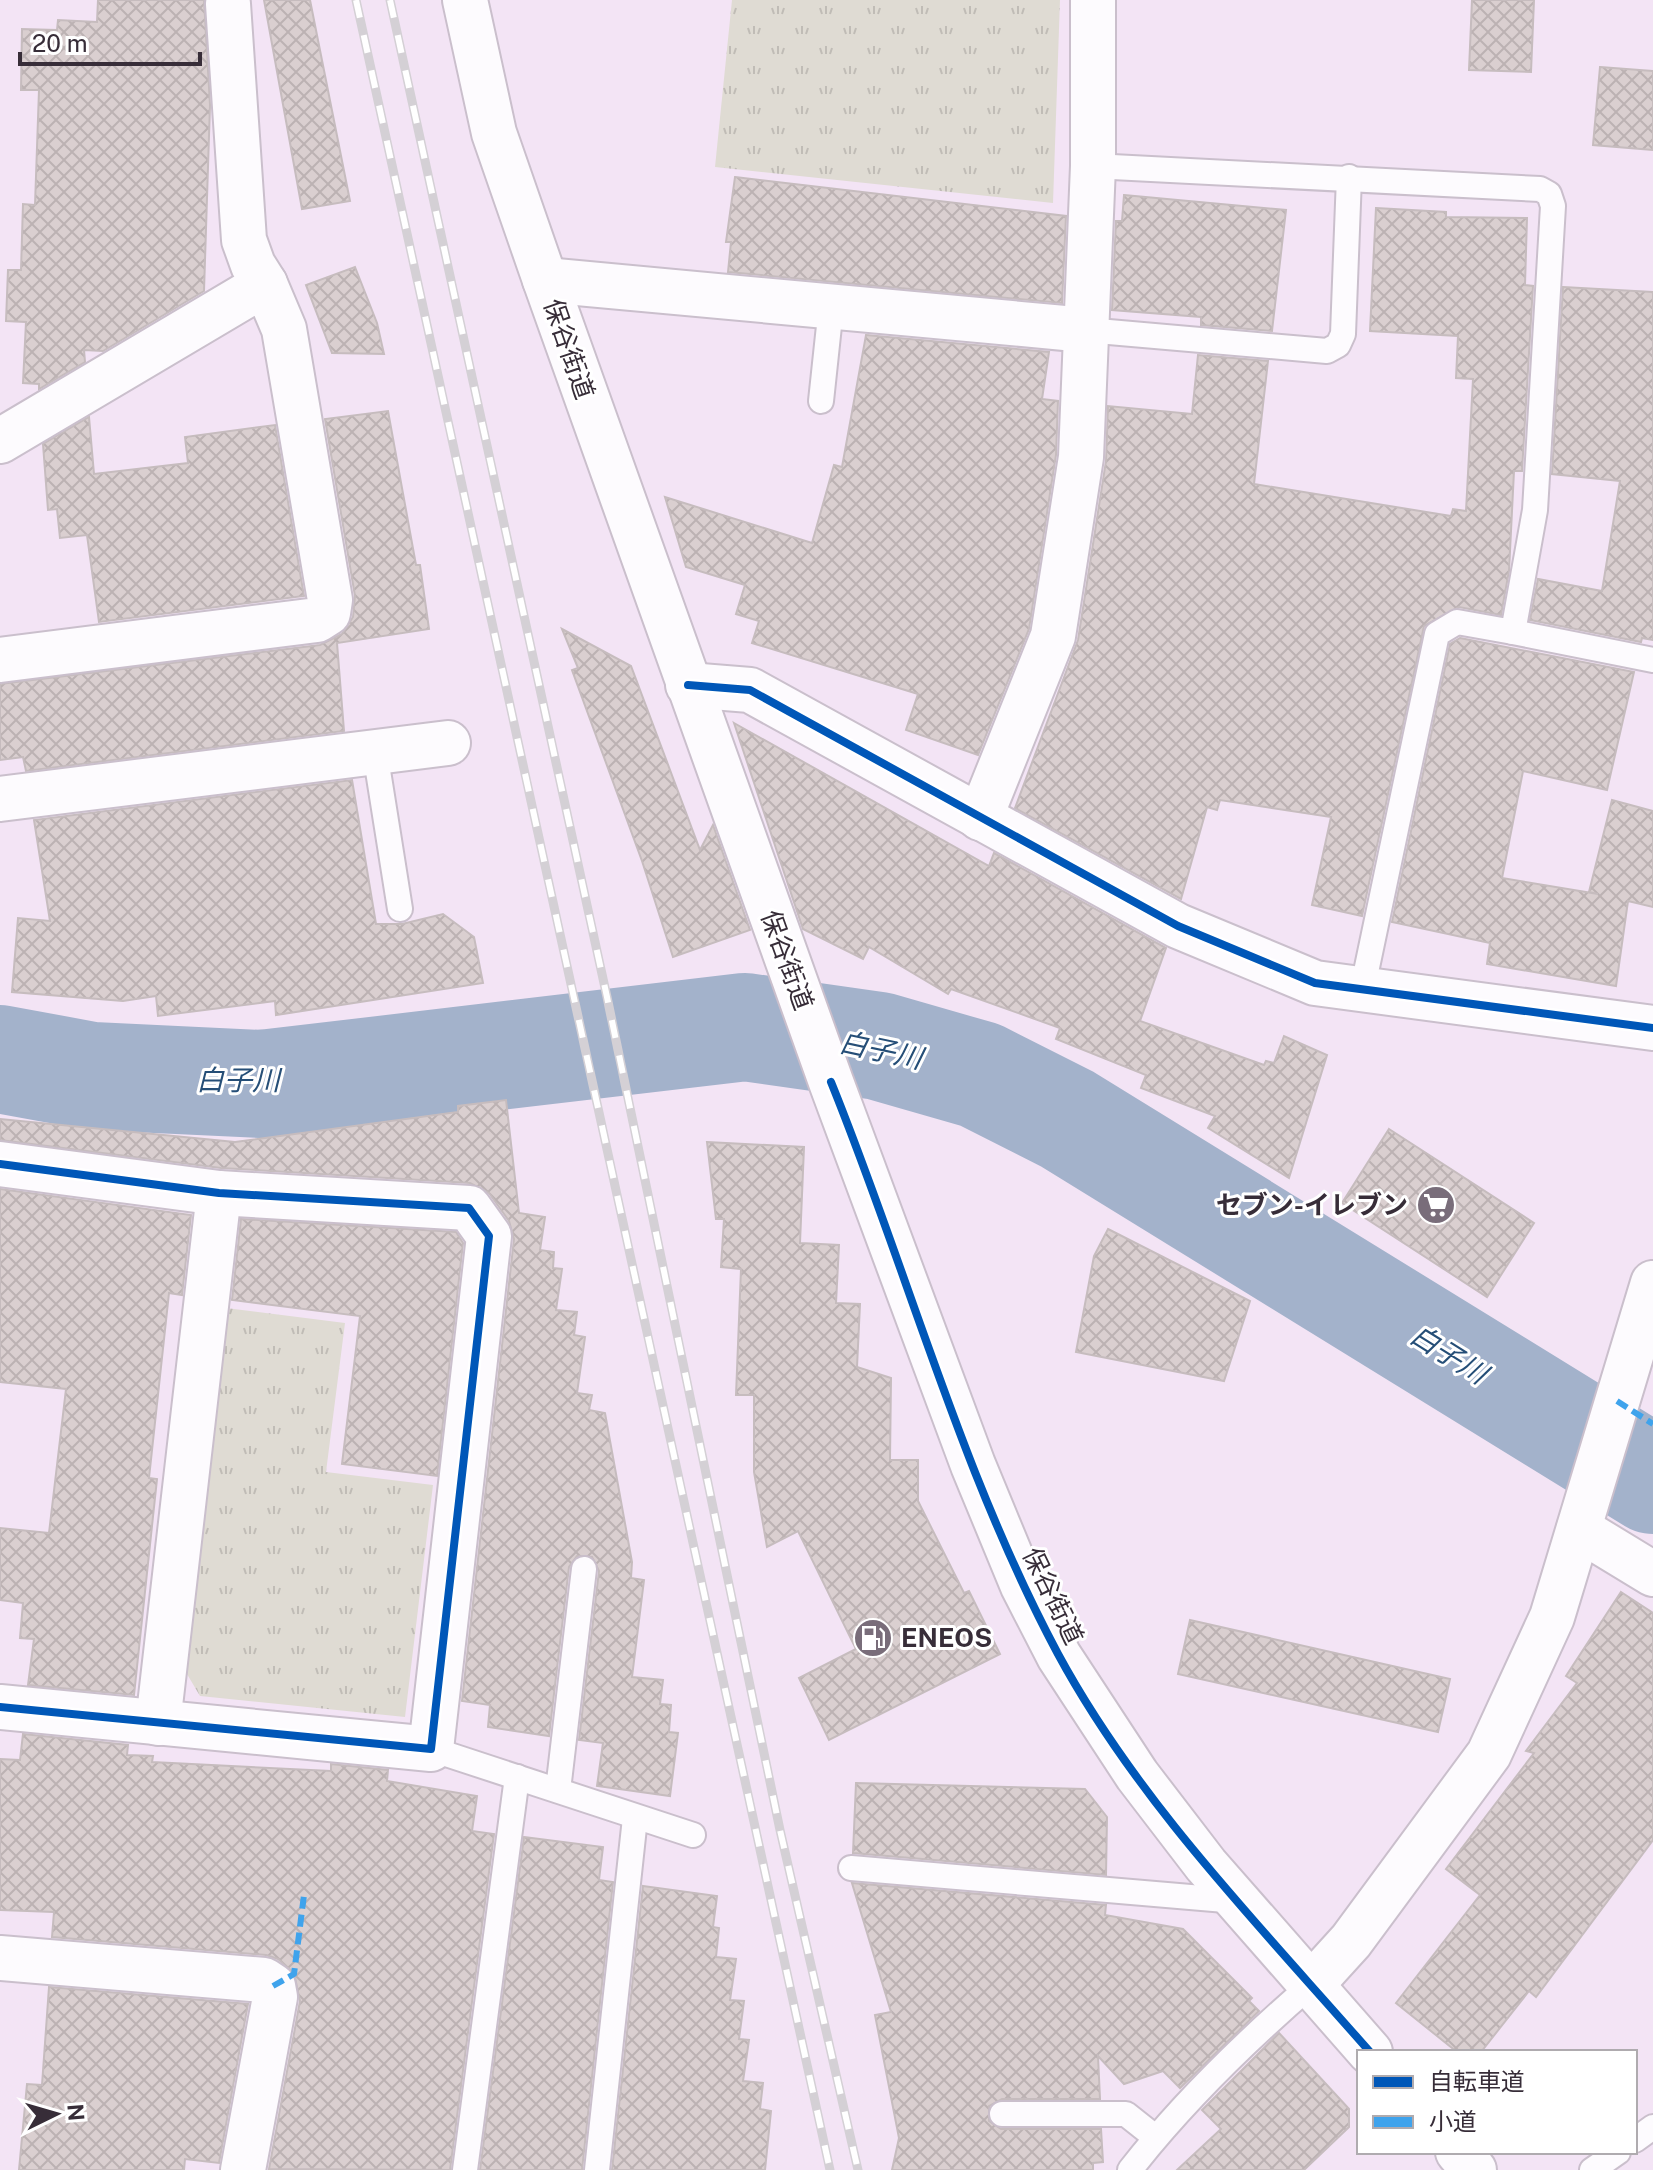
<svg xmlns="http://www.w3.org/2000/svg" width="1653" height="2170" font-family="'Public Sans','Noto Sans JP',sans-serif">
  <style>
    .grass { fill: url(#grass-tufts) }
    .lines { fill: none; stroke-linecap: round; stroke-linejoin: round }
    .river { stroke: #a3b2cb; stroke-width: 108 }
    .building { fill: url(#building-cross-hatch); stroke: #c6bcbe; stroke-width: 2 }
    .lane-casing { stroke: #cabfcc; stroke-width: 28 }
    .street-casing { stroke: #cabfcc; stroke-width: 48 }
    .secondary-casing { stroke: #cabfcc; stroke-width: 48 }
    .lane { stroke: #fdfbfe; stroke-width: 24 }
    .street { stroke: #fdfbfe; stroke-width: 44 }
    .secondary { stroke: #fdfbfe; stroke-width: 44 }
    .rail-casing { stroke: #d4d0d5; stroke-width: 9 }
    .rail { stroke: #fff; stroke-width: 6; stroke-dasharray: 18; stroke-linecap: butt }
    .quiet { stroke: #3fa3ec; stroke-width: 6; stroke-dasharray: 12 6; stroke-linecap: butt }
    .cycleway-casing { stroke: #fff; stroke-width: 13 }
    .cycleway { stroke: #0057b8; stroke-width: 8 }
    .labels { text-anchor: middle; stroke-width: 6; stroke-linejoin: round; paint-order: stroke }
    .street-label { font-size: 26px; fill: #372d38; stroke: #fff }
    .poi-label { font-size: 26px; font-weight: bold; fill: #372d38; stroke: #fff; text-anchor: end }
    .water-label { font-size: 28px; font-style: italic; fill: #254e77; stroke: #fff }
  </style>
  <defs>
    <pattern id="grass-tufts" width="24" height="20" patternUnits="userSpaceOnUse" patternTransform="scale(2)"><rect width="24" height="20" fill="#dfdbd3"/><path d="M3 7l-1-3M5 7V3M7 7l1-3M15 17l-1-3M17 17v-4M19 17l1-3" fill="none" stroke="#c0bcb6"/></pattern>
    <pattern id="building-cross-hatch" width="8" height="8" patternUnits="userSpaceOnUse" patternTransform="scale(2)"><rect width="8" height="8" fill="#dacfd0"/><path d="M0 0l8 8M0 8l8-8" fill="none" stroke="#bcb2b3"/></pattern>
  </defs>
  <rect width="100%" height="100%" fill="#f3e4f5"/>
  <g class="grass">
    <polygon points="732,0 1060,0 1053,203 715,167"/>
    <polygon points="226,1308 345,1323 326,1472 433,1485 405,1717 200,1696 184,1669"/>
  </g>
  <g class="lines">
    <polyline class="river" points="0,1059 92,1076 262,1084 745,1027 879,1046 980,1075 1067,1119 1653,1480"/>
  </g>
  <g class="building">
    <polygon points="98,0 204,0 210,105 204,291 103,351 84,350 85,362 39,389 39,384 23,383 26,322 6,321 8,270 21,270 23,204 35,205 39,90 21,90 22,29 57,30 58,20 97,22"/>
    <polygon points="264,0 310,0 350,201 302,209"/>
    <polygon points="1472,0 1534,0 1531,72 1469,70"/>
    <polygon points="1600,67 1653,71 1653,150 1593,145"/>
    <polygon points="735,177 1066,216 1062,303 728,272 731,242 726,242"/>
    <polygon points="1124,195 1286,210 1272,331 1201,325 1201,317 1112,310 1116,221 1122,221"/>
    <polygon points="1376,208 1446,212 1446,217 1527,218 1525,285 1533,286 1522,471 1514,471 1509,571 1501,615 1459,607 1424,626 1362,916 1312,905 1331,817 1220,800 1217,810 1207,807 1181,899 1015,808 1078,640 1106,461 1108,406 1192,414 1198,355 1268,361 1254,484 1451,516 1453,509 1466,511 1473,379 1456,378 1458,336 1370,331"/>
    <polygon points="355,267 377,323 384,354 332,353 306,285"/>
    <polygon points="1563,287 1653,292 1653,640 1642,638 1641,642 1530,620 1538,579 1602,591 1620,481 1552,474"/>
    <polygon points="866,335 1049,352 1042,399 1058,401 1056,455 1029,629 978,755 906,730 918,694 752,643 759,621 736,614 745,585 686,567 665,497 812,543 834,465 842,467"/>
    <polygon points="388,411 416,565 420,565 429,629 337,643 344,731 26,771 23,757 0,760 0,684 320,645 342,634 353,617 355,596 325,419"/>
    <polygon points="89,417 94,474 188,463 185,437 275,425 304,596 99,622 87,535 60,538 57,509 48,510 43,444"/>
    <polygon points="562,629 631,666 700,850 713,825 750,930 673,957 642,861 572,670 578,668"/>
    <polygon points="1460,638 1634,672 1607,790 1523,771 1502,878 1598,894 1589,892 1612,800 1653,811 1653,907 1628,901 1616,986 1487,964 1490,943 1392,922 1450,644"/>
    <polygon points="734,723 989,866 994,853 1166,948 1140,1021 1264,1065 1266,1061 1274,1063 1284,1036 1327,1055 1289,1178 1208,1128 1215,1116 1141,1088 1146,1075 1056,1039 1060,1028 951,989 948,994 869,947 863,959 803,929"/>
    <polygon points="352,780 376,924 402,924 443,914 474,937 483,983 276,1015 275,1001 158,1016 156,996 123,1001 12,992 18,918 50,921 34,820"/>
    <polygon points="506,1100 519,1213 545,1217 540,1250 554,1252 553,1268 562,1269 556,1310 577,1312 574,1335 585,1337 577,1393 592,1395 589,1410 605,1413 632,1562 631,1578 644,1580 632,1677 663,1680 660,1704 671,1705 669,1732 678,1733 670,1796 597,1786 603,1743 579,1740 599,1571 592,1557 577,1556 569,1567 549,1736 488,1727 490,1705 462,1701 514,1239 509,1221 489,1193 470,1183 221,1168 0,1140 0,1119 235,1142 458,1112 458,1106"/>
    <polygon points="1389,1129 1534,1223 1487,1297 1342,1203"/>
    <polygon points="707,1142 804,1147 800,1243 839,1245 836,1303 860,1304 857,1367 891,1378 890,1460 918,1460 918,1501 964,1593 969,1591 1000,1654 829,1740 799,1678 856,1649 798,1531 767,1547 754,1472 754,1395 736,1395 741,1269 721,1267 724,1219 716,1219"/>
    <polygon points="0,1189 191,1215 182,1295 169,1293 149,1478 157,1479 134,1695 28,1685 34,1639 20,1638 23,1603 0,1600 0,1528 49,1533 66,1389 0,1382"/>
    <polygon points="241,1219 456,1232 463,1243 437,1476 342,1464 360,1316 232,1300"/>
    <polygon points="1108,1229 1250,1301 1224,1381 1076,1352 1094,1256"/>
    <polygon points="1621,1592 1653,1613 1653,1840 1536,1997 1529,1991 1481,2052 1457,2052 1396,2003 1480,1895 1446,1869 1534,1753 1526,1751 1577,1683 1566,1676"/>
    <polygon points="1190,1620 1450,1679 1438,1732 1178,1674"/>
    <polygon points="23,1734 128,1745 127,1755 153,1756 152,1762 331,1771 331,1764 388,1770 387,1781 477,1796 472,1831 494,1834 450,2170 269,2169 300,2001 294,1973 278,1959 266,1955 52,1937 54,1912 0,1910 0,1759 20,1760"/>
    <polygon points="856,1783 1085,1789 1107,1817 1106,1875 853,1853"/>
    <polygon points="524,1837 603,1847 599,1880 613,1882 582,2170 480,2170"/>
    <polygon points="852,1883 1106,1905 1105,1915 1183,1929 1252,1998 1249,2001 1259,2011 1180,2088 1163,2071 1124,2084 1098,2056 1100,2099 1002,2099 989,2106 989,2121 1001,2129 1101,2129 1103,2162 1093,2163 1093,2170 892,2170 899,2138 875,2015 891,2012"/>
    <polygon points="643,1886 717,1896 713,1927 719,1928 716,1957 736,1959 730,2000 744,2001 739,2039 749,2040 743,2081 763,2083 760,2109 771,2111 765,2170 612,2170"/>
    <polygon points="49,1987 248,2004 219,2163 185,2159 184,2170 19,2170 27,2084 42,2085"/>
    <polygon points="1279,2033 1349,2109 1349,2127 1304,2170 1177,2170 1221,2129 1202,2110"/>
  </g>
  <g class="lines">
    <defs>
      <g id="lane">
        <polyline points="1093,166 1540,189 1549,194 1553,206 1535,510 1513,632 1457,622 1437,634 1362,991"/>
        <polyline points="1086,330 1327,351 1338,345 1343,334 1349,177"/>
        <polyline points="821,401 831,307"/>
        <polyline points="1513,632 1653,660"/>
        <polyline points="375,752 400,909"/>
        <polyline points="431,1749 693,1835"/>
        <polyline points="558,1790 584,1569"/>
        <polyline points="851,1868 1237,1901"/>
        <polyline points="1002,2114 1126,2114 1155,2137"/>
        <polyline points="1635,2140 1653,2127"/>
        <polyline points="465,2170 517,1777"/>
        <polyline points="597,2170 635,1818"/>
        <path d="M 1130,2170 C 1183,2102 1246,2041 1311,1985"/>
        <polyline points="1592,2170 1618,2152"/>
      </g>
      <g id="street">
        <polyline points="228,4 244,240 253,265 265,284"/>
        <polyline points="545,280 1086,330"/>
        <polyline points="0,441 265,284 284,329 330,600 328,613 317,620 0,660"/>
        <polyline points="688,685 750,690 1178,926 1315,983 1653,1028"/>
        <polyline points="0,799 448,743"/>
        <polyline points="980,818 1053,636 1081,457 1093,166 1093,0"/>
        <polyline points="0,1164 219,1193 469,1208 489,1236 431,1749 0,1707"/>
        <polyline points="1579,1529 1653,1574"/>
        <polyline points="158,1723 219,1193"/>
        <polyline points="0,1958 264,1980 273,1986 275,1997 243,2170"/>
        <polyline points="1311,1985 1351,1941 1489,1754 1552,1617 1653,1283"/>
      </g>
      <g id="secondary">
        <polyline points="465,0 494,133 545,280 831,1082 973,1465 1023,1586 1059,1656 1137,1775 1206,1865 1370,2052"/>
        <polyline points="1458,2152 1474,2170"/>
      </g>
    </defs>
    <use href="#lane" class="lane-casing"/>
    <use href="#street" class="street-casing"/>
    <use href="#secondary" class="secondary-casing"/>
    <use href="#lane" class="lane"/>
    <use href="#street" class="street"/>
    <use href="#secondary" class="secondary"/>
    <defs>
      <g id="rail">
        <polyline points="356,0 830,2170"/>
        <polyline points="390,0 607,997 780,1830 858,2170"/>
      </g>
    </defs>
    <use href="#rail" class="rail-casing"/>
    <use href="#rail" class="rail"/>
    <g class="quiet">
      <polyline points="1617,1401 1653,1424"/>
      <polyline points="273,1986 294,1974 304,1895"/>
    </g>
    <defs>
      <g id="cycleway">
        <polyline points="688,685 750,690 1178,926 1315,983 1653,1028"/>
        <path d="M 831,1082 C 908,1272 961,1473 1058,1654 C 1138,1802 1260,1926 1370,2052"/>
        <polyline points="0,1164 219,1193 469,1208 489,1236 431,1749 0,1707"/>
      </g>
    </defs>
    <use href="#cycleway" class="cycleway-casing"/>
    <use href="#cycleway" class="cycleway"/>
  </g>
  <defs>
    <symbol id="supermarket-disc" viewBox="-11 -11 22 22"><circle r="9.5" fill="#796d7a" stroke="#fff"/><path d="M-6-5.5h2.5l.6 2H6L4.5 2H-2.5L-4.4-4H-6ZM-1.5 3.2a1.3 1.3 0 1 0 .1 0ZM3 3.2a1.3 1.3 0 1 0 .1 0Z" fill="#fff"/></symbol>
    <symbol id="fuel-disc" viewBox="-11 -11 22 22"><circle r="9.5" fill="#796d7a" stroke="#fff"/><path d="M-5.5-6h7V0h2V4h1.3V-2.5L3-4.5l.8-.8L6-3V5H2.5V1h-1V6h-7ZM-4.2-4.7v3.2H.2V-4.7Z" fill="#fff"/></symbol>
  </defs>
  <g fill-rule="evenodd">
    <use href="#supermarket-disc" x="1414" y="1183" width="44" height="44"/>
    <use href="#fuel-disc" x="851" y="1616" width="44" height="44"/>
  </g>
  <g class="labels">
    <g class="street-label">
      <text transform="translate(569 349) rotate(71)" y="9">保谷街道</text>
      <text transform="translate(787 960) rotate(70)" y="9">保谷街道</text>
      <text transform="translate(1053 1596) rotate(64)" y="9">保谷街道</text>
    </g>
    <g class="poi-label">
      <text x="1408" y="1214">セブン-イレブン</text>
      <text x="901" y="1647" text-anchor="start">ENEOS</text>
    </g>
    <g class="water-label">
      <text transform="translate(881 1050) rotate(12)" y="10">白子川</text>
      <text x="238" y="1090">白子川</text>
      <text transform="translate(1449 1354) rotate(32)" y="10">白子川</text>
    </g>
  </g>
  <rect x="1357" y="2050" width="280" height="104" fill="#ffffff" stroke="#afabaf" stroke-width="2"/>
  <rect x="1373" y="2076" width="40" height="12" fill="#0057b8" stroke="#afabaf" stroke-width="2"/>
  <text x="1429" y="2090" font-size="24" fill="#372d38">自転車道</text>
  <rect x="1373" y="2116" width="40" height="12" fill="#3fa3ec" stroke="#afabaf" stroke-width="2"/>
  <text x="1429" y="2130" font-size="24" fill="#372d38">小道</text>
  <g transform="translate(56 2114) rotate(85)" stroke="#ffffff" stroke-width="6" paint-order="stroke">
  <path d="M0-6L14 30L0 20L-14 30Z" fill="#372d38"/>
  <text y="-12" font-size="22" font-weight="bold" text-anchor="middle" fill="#372d38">N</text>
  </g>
  <path d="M20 52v12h180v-12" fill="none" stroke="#372d38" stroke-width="4"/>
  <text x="32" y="52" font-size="24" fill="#372d38" stroke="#ffffff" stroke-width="6" paint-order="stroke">20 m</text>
</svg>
